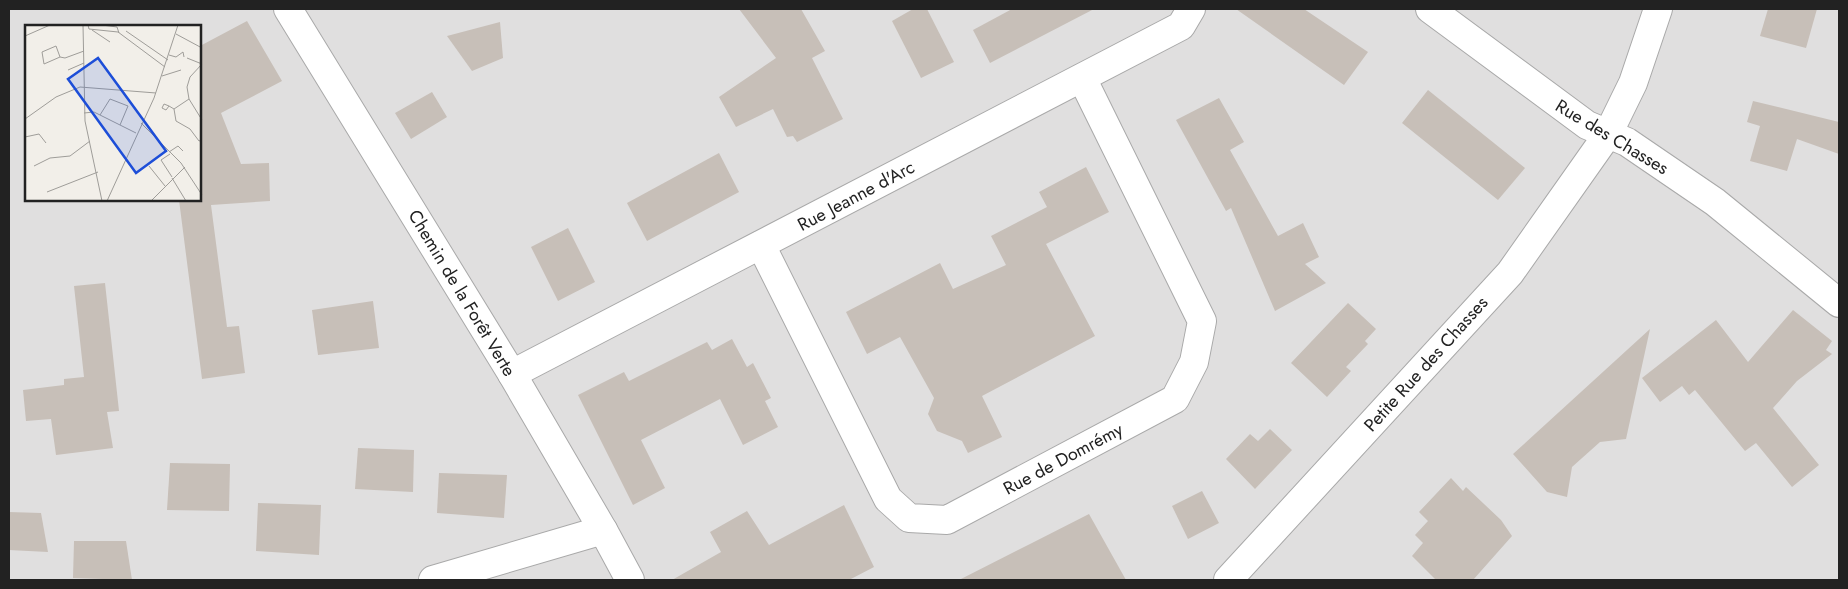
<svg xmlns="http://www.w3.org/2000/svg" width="1848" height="589" font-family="Jost,sans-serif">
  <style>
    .residential { fill: #e0dfdf; fill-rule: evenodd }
    .building { fill: #c7bfb8 }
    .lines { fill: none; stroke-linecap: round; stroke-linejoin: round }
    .minor-casing { stroke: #a9a9a9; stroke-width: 30 }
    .minor { stroke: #fff; stroke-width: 28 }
    .labels { text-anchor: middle; stroke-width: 4.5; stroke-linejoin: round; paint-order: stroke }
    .street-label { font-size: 18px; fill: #222; stroke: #fff }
    .inset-road { fill: none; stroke: #9f9d99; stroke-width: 1 }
    .view { fill: #1d4ed8; fill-opacity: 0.15; stroke: #1d4ed8; stroke-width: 2.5 }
    .inset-edge { fill: none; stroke: #222; stroke-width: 2.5 }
  </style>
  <rect width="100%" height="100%" fill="#f2efe9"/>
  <path class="residential" d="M 9,9 L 1839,9 L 1839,580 L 9,580 ZM 26,26 L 200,26 L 200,200 L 26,200 Z"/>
  <g class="building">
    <polygon points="739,9 801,9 825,51 812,58 843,119 797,142 793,136 787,137 773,109 736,127 719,97 776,58"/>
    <polygon points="913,9 927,9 954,62 921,78 892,21"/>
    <polygon points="1012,9 1094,9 990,63 973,30"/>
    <polygon points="1236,9 1304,9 1368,52 1344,85"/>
    <polygon points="1768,9 1817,9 1806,48 1760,36"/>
    <polygon points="247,21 282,81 221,113 241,164 269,163 270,201 211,205 227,327 239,326 245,373 202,379 179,200 200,200 200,46"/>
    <polygon points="500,22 503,58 472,71 447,36"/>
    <polygon points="1428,90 1525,168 1498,200 1402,123"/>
    <polygon points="432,92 447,117 411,139 395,113"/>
    <polygon points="1219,98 1244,142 1230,150 1278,236 1303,223 1319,257 1305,264 1326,283 1275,311 1231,208 1226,211 1176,120"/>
    <polygon points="1753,101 1839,122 1839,154 1797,139 1787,171 1750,161 1760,126 1747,122"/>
    <polygon points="719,153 739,192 647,241 627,203"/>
    <polygon points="1086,167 1109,212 1046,244 1095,336 982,396 1002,437 968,453 962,441 937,431 928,414 934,398 900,337 867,354 846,312 940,263 953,289 1006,265 991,236 1047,207 1039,192"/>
    <polygon points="568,228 595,282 558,301 531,247"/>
    <polygon points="105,283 119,411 107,412 113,448 56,455 51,419 26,421 23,390 64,385 64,379 84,377 74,286"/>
    <polygon points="373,301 379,348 318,355 312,310"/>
    <polygon points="1348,303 1376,329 1365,341 1368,344 1346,367 1351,371 1327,397 1291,363"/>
    <polygon points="1793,310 1832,341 1826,350 1832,354 1797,381 1773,408 1819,465 1792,487 1756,443 1745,451 1695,390 1689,395 1682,386 1660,402 1642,378 1716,320 1748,362"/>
    <polygon points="1650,329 1626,439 1600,442 1572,467 1567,497 1547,492 1513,454"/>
    <polygon points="732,339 747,367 753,363 771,398 765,401 778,427 743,445 720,399 641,440 665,488 633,505 578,395 624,372 629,381 707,342 712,350"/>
    <polygon points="1270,429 1292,450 1255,489 1226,459 1250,434 1258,441"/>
    <polygon points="358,448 414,450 413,492 355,489"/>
    <polygon points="170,463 230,464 229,511 167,510"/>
    <polygon points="439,473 507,475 504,518 437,513"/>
    <polygon points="1451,478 1463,491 1466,487 1501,520 1512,536 1473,580 1436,580 1412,556 1423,543 1415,535 1428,521 1419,512"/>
    <polygon points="1202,491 1219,523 1188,539 1172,506"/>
    <polygon points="258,503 321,505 319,555 256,551"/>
    <polygon points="844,505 874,567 849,580 672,580 721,552 710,532 747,511 769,545"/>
    <polygon points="9,512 41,513 48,552 9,550"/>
    <polygon points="1089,514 1126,580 959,580 1032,543"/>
    <polygon points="74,541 126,541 132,580 73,578"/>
  </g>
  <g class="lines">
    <defs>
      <g id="minor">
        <polyline points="288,9 512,374 603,530 630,580"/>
        <polyline points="1430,9 1587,125 1627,142 1715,202 1839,303"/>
        <polyline points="761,245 888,499 909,518 947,520 1175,399 1194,362 1202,321 1082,78"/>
        <polyline points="512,374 1181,26 1191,9"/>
        <polyline points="433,580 603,530"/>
        <polyline points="1228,580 1510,273 1608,134 1633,83 1658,9"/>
      </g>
    </defs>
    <use href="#minor" class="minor-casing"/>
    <use href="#minor" class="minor"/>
  </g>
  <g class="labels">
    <g class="street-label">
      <text transform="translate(1612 137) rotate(31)" y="6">Rue des Chasses</text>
      <text transform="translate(856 196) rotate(-28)" y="6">Rue Jeanne d'Arc</text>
      <text transform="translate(462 293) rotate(59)" y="6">Chemin de la Forêt Verte</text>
      <text transform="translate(1426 364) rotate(-48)" y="6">Petite Rue des Chasses</text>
      <text transform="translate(1063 459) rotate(-28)" y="6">Rue de Domrémy</text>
    </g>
  </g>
  <g transform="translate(25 25)">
    <rect width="176" height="176" fill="#f2efe9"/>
    <path class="inset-road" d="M 58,0 L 60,96 L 77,176M 63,0 L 64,4 L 93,7 L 140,42M 77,0 L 92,2 L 94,8M 67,5 L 85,17M 101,6 L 143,35M 151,9 L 177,23M 0,11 L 25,0M 144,30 L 151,32 L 158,27 L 159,32M 35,32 L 19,39 L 17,27 L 31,21 L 35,32 L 40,33 L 59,26M 162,33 L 177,39M 177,39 L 165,52 L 162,62 L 164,74 L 177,95M 43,45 L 59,38M 137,51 L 156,45M 164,74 L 149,84 L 151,96 L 165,104 L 174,116 L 177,115M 144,81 L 141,85 L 137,83 L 139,79 L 144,81 L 149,84M 59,88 L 69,87 L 111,108M 75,90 L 85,74 L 103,81 L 95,100M 0,94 L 31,72 L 55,62 L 131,68M 116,98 L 156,138 L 177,170M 0,112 L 14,109 L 21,118M 144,127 L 153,121 L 158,126M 145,129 L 136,135 L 147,152M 9,141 L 25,133 L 45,131 L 65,116M 124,141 L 140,161M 147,153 L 161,176M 22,167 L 73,147M 82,176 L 129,73 L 153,0M 126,176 L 160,142"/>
    <path class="view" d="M 73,33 L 141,126 L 111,148 L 43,54 Z"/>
    <rect width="176" height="176" class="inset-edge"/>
  </g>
  <rect width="1848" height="589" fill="none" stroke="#222222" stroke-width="20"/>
</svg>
